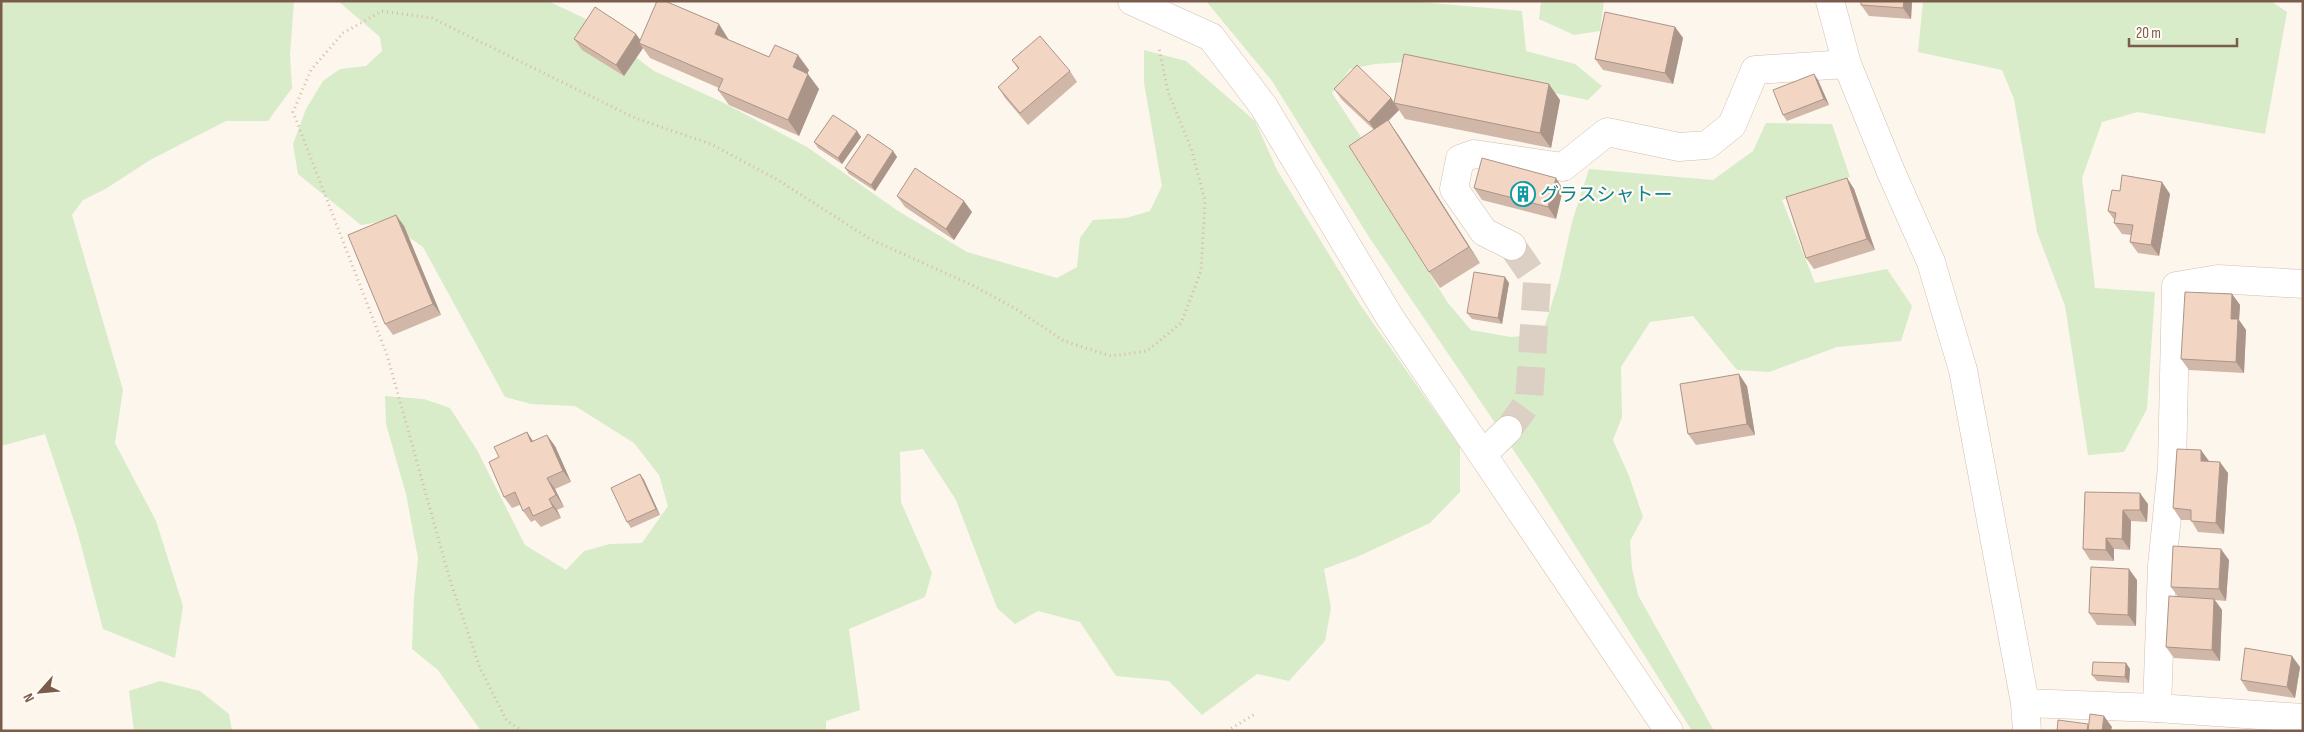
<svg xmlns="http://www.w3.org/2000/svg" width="2304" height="732" font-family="'Sofia Sans Condensed','Noto Sans JP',sans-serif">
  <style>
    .green { fill: #d8ecc9 }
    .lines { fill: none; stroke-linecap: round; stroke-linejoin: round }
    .minor-tunnel { stroke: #dcd0c4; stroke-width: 28; stroke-dasharray: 28 14; stroke-linecap: butt }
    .minor-casing { stroke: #d1beb0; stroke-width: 29 }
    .path { stroke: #d9b8a5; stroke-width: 3; stroke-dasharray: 1 4; stroke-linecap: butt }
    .minor { stroke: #fff; stroke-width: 28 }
    .wall { fill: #d1b7a8 }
    .shaded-wall { fill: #aa9588 }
    .building { fill: #f3d5c3; stroke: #aa9588 }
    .labels { text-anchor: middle; stroke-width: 4.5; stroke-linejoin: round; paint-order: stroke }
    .culture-label { font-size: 19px; fill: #0d838f; stroke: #fffaf3; text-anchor: start }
  </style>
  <rect width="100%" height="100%" fill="#fdf6ec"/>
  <g class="green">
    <polygon points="1,1 294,1 290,55 292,88 268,121 226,121 150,160 107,188 83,200 72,215 123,390 115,443 156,521 183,606 175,658 103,629 77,530 45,434 1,446"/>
    <polygon points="338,1 548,1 584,18 654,71 720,101 807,147 898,211 967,252 1057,278 1077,267 1080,238 1093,220 1126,218 1150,211 1162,186 1144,83 1144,50 1186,61 1255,121 1277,170 1359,303 1460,447 1460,492 1430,523 1357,557 1324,569 1331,608 1325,641 1289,681 1257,674 1202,715 1169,681 1116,676 1080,622 1038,611 1015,624 997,608 956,500 923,449 900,452 901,502 932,573 925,597 849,629 860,710 826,721 826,731 481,731 438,670 412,649 414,598 418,558 406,494 386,424 385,396 424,399 450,408 477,450 525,545 566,570 584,551 610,544 642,543 668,506 659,475 634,443 575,406 531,404 505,397 423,247 385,221 361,225 298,174 293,144 306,109 323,81 340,69 366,66 382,51 380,37"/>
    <polygon points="1206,1 1409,1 1522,11 1526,51 1575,64 1602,86 1588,100 1406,62 1375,64 1350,69 1332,93 1365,143 1351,150 1448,303 1471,330 1511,337 1542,334 1559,281 1572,222 1589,169 1713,180 1753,151 1766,123 1832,124 1850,177 1782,200 1815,283 1887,269 1912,306 1901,341 1837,347 1769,372 1737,370 1693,316 1650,322 1621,367 1622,417 1613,440 1629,476 1643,517 1630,541 1632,568 1638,595 1714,731 1692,731 1535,482 1369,237 1272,81"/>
    <polygon points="1541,1 1604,1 1600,31 1574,35 1539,19"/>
    <polygon points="1923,1 2271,1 2287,12 2265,134 2138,112 2102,122 2082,178 2095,288 2155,292 2147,409 2124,452 2088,455 2065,306 2037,232 2014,99 2002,70 1918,52"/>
    <polygon points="160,681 200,691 229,714 232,731 134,731 129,691"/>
  </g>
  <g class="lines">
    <polyline class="minor-tunnel" points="1508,430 1529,401 1537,282 1512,246"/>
    <defs>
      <g id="minor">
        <polyline points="1132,1 1211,37 1264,107 1389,316 1669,731"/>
        <polyline points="1830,1 1847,64 1891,172 1931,262 1963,370 2025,703 2027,731"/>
        <polyline points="1512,246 1484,232 1454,189 1460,159 1474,154 1563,167 1607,132 1679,147 1707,145 1732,125 1755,70 1847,64"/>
        <polyline points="1483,454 1508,430"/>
        <polyline points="2025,703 2157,708 2303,718"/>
        <polyline points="2157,708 2162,566 2172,467 2176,286 2218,279 2303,284"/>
      </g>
    </defs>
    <use href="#minor" class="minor-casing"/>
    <g class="path">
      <polyline points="523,731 507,721 480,668 450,580 387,355 293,112 311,70 343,33 382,11 432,18 635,118 711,144 778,180 870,239 972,285 1016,309 1064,341 1111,356 1147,351 1181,323 1201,271 1205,201 1191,148 1168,92 1159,48"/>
      <polyline points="1227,731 1255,714"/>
    </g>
    <use href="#minor" class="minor"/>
  </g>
  <g class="wall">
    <polygon points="1912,1 1911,19 1869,16 1861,5"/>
    <polygon points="1675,27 1683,38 1673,84 1603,70 1595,59"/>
    <polygon points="574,39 640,40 729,40 769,57 809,70 807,74 819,89 799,136 729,105 718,90 719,88 650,58 643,48 624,76 582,50"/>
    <polygon points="1012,60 1070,71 1077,82 1028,125 1005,98 998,87 1018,69"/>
    <polygon points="1814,74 1818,80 1829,105 1787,121 1783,115"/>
    <polygon points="1334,89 1391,98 1394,103 1560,100 1551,148 1405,119 1399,110 1388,121 1399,136 1480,263 1440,288 1429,272 1374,130 1342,100"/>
    <polygon points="857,131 861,137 842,164 818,148 814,142"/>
    <polygon points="893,151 897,157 875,191 849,174 845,168"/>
    <polygon points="1847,178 1854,189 1875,250 1814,269 1806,258"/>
    <polygon points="1474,188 1563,189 1556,219 1482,200"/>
    <polygon points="2120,191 2170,194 2159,256 2138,253 2130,242 2131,235 2122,234 2114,223 2115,221 2108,211"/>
    <polygon points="897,196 972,212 954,240 905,207"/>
    <polygon points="396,215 404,226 441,315 393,335 385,324"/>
    <polygon points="1509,283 1502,324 1472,319 1467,313"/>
    <polygon points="2232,294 2240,305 2239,320 2246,330 2244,373 2189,370 2181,359"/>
    <polygon points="1747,386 1755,435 1696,445 1688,434"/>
    <polygon points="527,432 533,441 555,446 571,482 555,489 564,507 557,510 561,518 541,527 535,520 531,522 523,511 520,505 512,508 504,497 499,457"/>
    <polygon points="2209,461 2228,473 2224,534 2198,532 2191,520 2181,520 2173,508"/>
    <polygon points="640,474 644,480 660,515 631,528 627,522"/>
    <polygon points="2085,492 2148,504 2147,522 2131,521 2130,550 2114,549 2114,561 2090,560 2083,549"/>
    <polygon points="2229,560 2226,601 2215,600 2222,610 2220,661 2174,658 2166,647 2178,597 2171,587"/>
    <polygon points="2137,580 2136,626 2097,625 2089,613"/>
    <polygon points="2126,663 2130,669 2129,683 2097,681 2092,675"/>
    <polygon points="2300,667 2295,698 2248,691 2241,680"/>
  </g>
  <g class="shaded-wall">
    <polygon points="1904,1 1912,1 1911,19 1903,8"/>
    <polygon points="719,24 729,40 715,34"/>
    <polygon points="1675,27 1683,38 1673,84 1665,73"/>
    <polygon points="636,34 644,45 639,43 643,48 624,76 616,65"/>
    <polygon points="798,55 809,70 803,83 793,67"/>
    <polygon points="808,74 819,89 799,136 788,120"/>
    <polygon points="1814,74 1818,80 1829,105 1824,99"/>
    <polygon points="1549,84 1560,100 1551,148 1540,133"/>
    <polygon points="1391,98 1399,110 1388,121 1399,136 1480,263 1469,247 1377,133 1369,122"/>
    <polygon points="857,131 861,137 842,164 838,158"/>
    <polygon points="893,151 897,157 875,191 871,185"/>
    <polygon points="1556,178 1563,189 1556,219 1548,207"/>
    <polygon points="1847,178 1854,189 1875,250 1867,239"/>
    <polygon points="2162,182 2170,194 2159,256 2151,245"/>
    <polygon points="964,201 972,212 954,240 946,229"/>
    <polygon points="396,215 404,226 441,315 433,304"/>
    <polygon points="1505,277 1509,283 1502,324 1498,318"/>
    <polygon points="2232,294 2240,305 2239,320 2246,330 2244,373 2236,362 2231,319"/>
    <polygon points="1739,374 1747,386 1755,435 1747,424"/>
    <polygon points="527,432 534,443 531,442"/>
    <polygon points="547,435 555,446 571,482 563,471"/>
    <polygon points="2201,450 2209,461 2201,461"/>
    <polygon points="2220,462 2228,473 2224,534 2216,523"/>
    <polygon points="640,474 644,480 660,515 656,509"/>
    <polygon points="547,478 555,489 564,507 556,495"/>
    <polygon points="2140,493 2148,504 2147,522 2140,510"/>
    <polygon points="549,499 557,510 561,518 553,507"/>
    <polygon points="2123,510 2131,521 2130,550 2122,539"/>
    <polygon points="2106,538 2114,549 2114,561 2106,550"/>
    <polygon points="2221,549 2229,560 2226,601 2219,589"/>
    <polygon points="2129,569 2137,580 2136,626 2128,615"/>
    <polygon points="2214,599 2222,610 2220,661 2212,650"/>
    <polygon points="2292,656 2300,667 2295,698 2287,687"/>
    <polygon points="2126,663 2130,669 2129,683 2125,677"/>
    <polygon points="2104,716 2112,727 2111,731 2102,731"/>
  </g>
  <g class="building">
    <polygon points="657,1 665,1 719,24 715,34 769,57 775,45 798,55 793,67 808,74 788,120 718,90 723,79 639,43"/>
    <polygon points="1861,1 1904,1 1903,8 1861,5"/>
    <polygon points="595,7 636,34 616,65 574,39"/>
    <polygon points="1605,12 1675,27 1665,73 1595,59"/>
    <polygon points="1040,36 1070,71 1020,113 998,87 1019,68 1012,60"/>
    <polygon points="1404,54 1549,84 1540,133 1394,103"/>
    <polygon points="1357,65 1391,98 1369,122 1334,89"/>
    <polygon points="1814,74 1824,99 1783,115 1773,90"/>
    <polygon points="833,115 857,131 838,158 814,142"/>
    <polygon points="1388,120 1469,247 1429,272 1349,146"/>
    <polygon points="868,134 893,151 871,185 845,168"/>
    <polygon points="1482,158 1556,178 1548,207 1474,188"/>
    <polygon points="915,168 964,201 946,229 897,196"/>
    <polygon points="2122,175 2162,182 2151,245 2130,242 2133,225 2114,223 2116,213 2108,211 2112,190 2120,191"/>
    <polygon points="1847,178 1867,239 1806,258 1786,197"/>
    <polygon points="396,215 433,304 385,324 348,235"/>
    <polygon points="1474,272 1505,277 1498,318 1467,313"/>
    <polygon points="2185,292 2232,294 2231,319 2238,319 2236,362 2181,359"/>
    <polygon points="1739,374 1747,424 1688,434 1680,384"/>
    <polygon points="527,432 531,442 547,435 563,471 547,478 556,495 549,499 553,507 533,516 529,507 523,511 515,492 504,497 489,462 499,457 494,447"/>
    <polygon points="2177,449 2201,450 2201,461 2220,462 2216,523 2191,521 2191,510 2173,508"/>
    <polygon points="640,474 656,509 627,522 611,488"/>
    <polygon points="2085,492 2140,493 2140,510 2123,510 2122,539 2106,538 2106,550 2083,549"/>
    <polygon points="2173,546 2221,549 2219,589 2171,587"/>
    <polygon points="2091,567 2129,569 2128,615 2089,613"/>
    <polygon points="2169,596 2214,599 2212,650 2166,647"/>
    <polygon points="2245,648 2292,656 2287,687 2241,680"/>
    <polygon points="2093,662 2126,663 2125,677 2092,675"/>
    <polygon points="2090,714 2104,716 2102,730 2103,731 2088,731"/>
    <polygon points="2058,720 2088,724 2087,731 2057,731"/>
  </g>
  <defs>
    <symbol id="building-ring" viewBox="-11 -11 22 22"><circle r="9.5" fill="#fffaf3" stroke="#0f9aa8" stroke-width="1.5"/><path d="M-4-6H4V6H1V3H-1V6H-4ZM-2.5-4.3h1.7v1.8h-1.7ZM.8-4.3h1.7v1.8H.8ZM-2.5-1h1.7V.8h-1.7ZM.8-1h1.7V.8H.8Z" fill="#0f9aa8"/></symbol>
  </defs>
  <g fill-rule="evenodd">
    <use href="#building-ring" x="1509" y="180" width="28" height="28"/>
  </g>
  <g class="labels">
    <g class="culture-label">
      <text x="1540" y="201">グラスシャトー</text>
    </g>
  </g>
  <rect width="2304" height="732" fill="none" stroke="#7a5c4d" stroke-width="5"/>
  <g transform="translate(40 692) rotate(243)" stroke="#fffaf3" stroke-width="4" paint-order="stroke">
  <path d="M0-4L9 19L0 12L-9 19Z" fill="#7a5c4d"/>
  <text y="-8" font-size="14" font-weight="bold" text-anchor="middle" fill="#7a5c4d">N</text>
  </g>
  <path d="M2129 38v8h108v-8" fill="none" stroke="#7a5c4d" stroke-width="2.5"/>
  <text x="2136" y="38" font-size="15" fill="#7a5c4d" stroke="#fffaf3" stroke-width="4" paint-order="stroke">20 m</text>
</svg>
